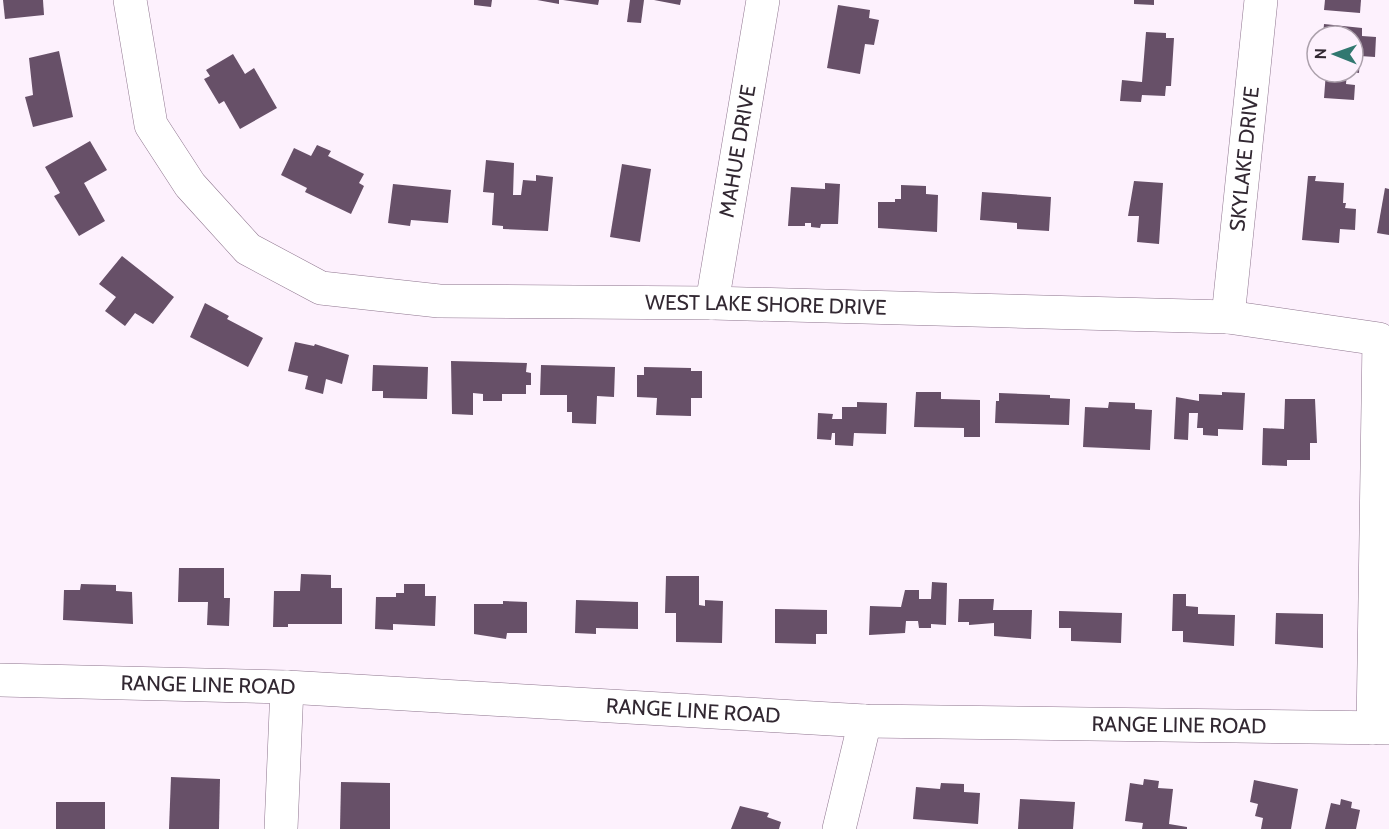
<svg xmlns="http://www.w3.org/2000/svg" width="1389" height="829" font-family="Cabin,sans-serif">
  <style>
    .building { fill: #675068 }
    .lines { fill: none; stroke-linecap: round; stroke-linejoin: round }
    .minor-casing { stroke: #8e758e; stroke-width: 34 }
    .major-casing { stroke: #8e758e; stroke-width: 34 }
    .minor { stroke: #fff; stroke-width: 33 }
    .major { stroke: #fff; stroke-width: 33 }
    .labels { text-anchor: middle; stroke-width: 6; stroke-linejoin: round; paint-order: stroke }
    .street-label { font-size: 21px; fill: #322832; stroke: #fdf1fd }
  </style>
  <rect width="100%" height="100%" fill="#fdf1fd"/>
  <g class="building">
    <polygon points="3,0 43,0 44,15 5,19"/>
    <polygon points="474,0 492,0 491,7 474,5"/>
    <polygon points="537,0 559,0 559,4"/>
    <polygon points="563,0 599,0 598,5"/>
    <polygon points="630,0 644,0 641,23 627,22"/>
    <polygon points="654,0 681,0 680,5"/>
    <polygon points="1134,0 1154,0 1154,5 1134,4"/>
    <polygon points="1325,0 1361,0 1360,13 1324,10"/>
    <polygon points="838,5 870,10 869,18 879,20 874,45 865,44 860,74 827,68"/>
    <polygon points="1324,24 1362,28 1362,36 1376,37 1375,57 1360,56 1359,73 1353,72 1353,36 1323,36"/>
    <polygon points="1146,32 1166,33 1166,38 1174,38 1171,86 1166,86 1165,96 1142,95 1141,102 1120,101 1122,80 1142,82"/>
    <polygon points="59,51 73,117 33,127 25,97 33,95 29,58"/>
    <polygon points="233,54 245,74 254,68 277,108 240,129 224,101 219,104 204,79 210,76 206,70"/>
    <polygon points="1326,72 1347,72 1346,84 1355,85 1354,100 1324,98"/>
    <polygon points="90,141 107,170 84,183 105,221 79,236 54,196 60,193 45,167"/>
    <polygon points="317,145 331,151 328,156 364,174 359,183 364,186 351,214 305,192 307,188 281,175 294,148 311,156"/>
    <polygon points="486,160 514,163 513,195 521,195 523,180 536,181 536,175 553,177 548,231 503,229 503,226 492,225 494,193 483,192"/>
    <polygon points="622,164 651,169 640,242 610,237"/>
    <polygon points="1308,176 1316,176 1315,181 1344,183 1343,203 1346,203 1345,208 1356,209 1355,230 1340,229 1339,243 1302,240"/>
    <polygon points="1134,181 1163,183 1159,244 1137,242 1139,216 1128,216"/>
    <polygon points="825,183 840,184 838,224 821,224 820,228 811,227 811,223 805,223 805,226 788,226 791,187 825,189"/>
    <polygon points="393,184 451,190 448,223 411,220 410,226 388,223"/>
    <polygon points="901,185 926,186 926,194 938,195 937,232 878,228 878,202 895,202 895,199 901,199"/>
    <polygon points="1385,188 1389,189 1389,235 1377,233"/>
    <polygon points="982,192 1051,197 1049,231 1017,229 1017,223 980,220"/>
    <polygon points="122,256 174,297 153,324 135,313 125,326 105,311 116,297 99,284"/>
    <polygon points="205,303 229,316 227,319 263,338 248,367 190,337"/>
    <polygon points="295,342 314,346 315,344 349,355 342,384 326,379 323,394 305,389 308,376 288,371"/>
    <polygon points="451,361 527,363 526,372 531,373 531,385 526,385 526,394 502,394 502,401 483,401 483,394 473,393 473,415 452,414"/>
    <polygon points="373,365 428,367 427,399 383,398 383,391 372,391"/>
    <polygon points="541,365 615,367 614,397 597,396 596,424 572,423 572,412 567,412 567,395 540,395"/>
    <polygon points="644,367 691,368 691,371 702,371 702,398 691,398 691,416 656,415 657,398 637,397 637,375 644,375"/>
    <polygon points="916,392 941,392 941,399 980,400 980,437 964,437 964,428 914,427"/>
    <polygon points="1222,392 1245,393 1243,430 1218,429 1218,436 1203,435 1203,428 1197,428 1198,413 1189,413 1188,440 1174,439 1176,397 1199,401 1199,394 1222,395"/>
    <polygon points="999,393 1050,395 1050,398 1070,399 1069,425 995,423 996,401 999,401"/>
    <polygon points="1285,399 1315,399 1317,443 1310,443 1310,460 1287,460 1287,466 1262,465 1263,428 1284,429"/>
    <polygon points="857,402 887,403 886,434 854,433 853,446 835,445 835,433 832,433 831,440 817,439 818,413 833,414 832,419 842,419 842,407 857,407"/>
    <polygon points="1109,402 1135,403 1135,409 1152,410 1150,450 1083,447 1085,407 1108,408"/>
    <polygon points="179,568 224,568 224,598 230,598 229,626 207,625 208,602 178,602"/>
    <polygon points="301,574 331,575 331,588 342,588 342,624 288,624 288,627 273,627 274,591 300,591"/>
    <polygon points="666,576 699,576 699,605 705,606 705,600 723,601 722,643 676,642 676,613 665,613"/>
    <polygon points="932,582 947,583 946,625 931,624 931,628 919,628 918,621 906,621 905,633 869,635 870,606 901,607 905,590 919,590 919,599 931,599"/>
    <polygon points="81,584 116,585 116,591 132,592 133,624 63,620 64,590 80,590"/>
    <polygon points="404,584 425,584 425,596 436,596 435,626 393,624 393,630 375,629 376,597 396,597 396,593 404,593"/>
    <polygon points="1173,594 1186,594 1186,606 1198,607 1198,614 1235,615 1234,646 1183,642 1183,631 1172,631"/>
    <polygon points="959,599 994,599 993,610 1032,610 1031,639 994,636 994,623 969,625 969,622 958,622"/>
    <polygon points="576,600 638,602 638,629 596,628 596,634 575,633"/>
    <polygon points="503,601 527,602 527,633 507,633 506,639 474,634 474,604 503,604"/>
    <polygon points="775,609 827,610 827,634 816,634 816,644 775,643"/>
    <polygon points="1059,611 1122,613 1121,643 1071,641 1071,628 1059,628"/>
    <polygon points="1276,613 1323,614 1323,648 1275,644"/>
    <polygon points="171,777 220,779 219,829 169,829"/>
    <polygon points="1144,779 1159,781 1158,788 1173,789 1169,824 1187,827 1187,829 1142,829 1143,823 1125,821 1130,783 1143,785"/>
    <polygon points="1254,780 1298,789 1291,829 1261,829 1263,818 1255,816 1258,804 1250,802"/>
    <polygon points="341,782 390,783 390,829 340,829"/>
    <polygon points="941,783 964,784 964,792 980,793 978,824 913,819 916,787 940,789"/>
    <polygon points="1020,799 1075,802 1073,829 1018,829"/>
    <polygon points="1341,799 1352,802 1351,808 1360,810 1356,829 1325,829 1331,803 1340,805"/>
    <rect x="56" y="802" width="49" height="27"/>
    <polygon points="740,806 769,813 767,817 781,822 779,829 731,829"/>
  </g>
  <g class="lines">
    <defs>
      <g id="minor">
        <path id="s1" d="M 130,0 L 151,125 L 190,185 L 248,249 L 321,288 L 439,301 L 712,303 L 1228,317 L 1379,339 L 1373,728"/>
        <path id="s2" d="M 712,303 L 763,0"/>
        <path id="s3" d="M 1228,317 L 1261,0"/>
        <polyline points="281,829 287,687"/>
        <polyline points="839,829 865,721"/>
      </g>
      <g id="major">
        <path id="s4" d="M 0,680 L 287,687 L 865,721 L 1389,728"/>
      </g>
    </defs>
    <use href="#minor" class="minor-casing"/>
    <use href="#major" class="major-casing"/>
    <use href="#minor" class="minor"/>
    <use href="#major" class="major"/>
  </g>
  <g class="labels">
    <g class="street-label">
      <text dy="7" stroke="none"><textPath href="#s2" startOffset="154">MAHUE DRIVE</textPath></text>
      <text dy="7" stroke="none"><textPath href="#s3" startOffset="159">SKYLAKE DRIVE</textPath></text>
      <text dy="7" stroke="none"><textPath href="#s1" startOffset="813">WEST LAKE SHORE DRIVE</textPath></text>
      <text dy="7" stroke="none"><textPath href="#s4" startOffset="208">RANGE LINE ROAD</textPath></text>
      <text dy="7" stroke="none"><textPath href="#s4" startOffset="694">RANGE LINE ROAD</textPath></text>
      <text dy="7" stroke="none"><textPath href="#s4" startOffset="1180">RANGE LINE ROAD</textPath></text>
    </g>
  </g>
  <g transform="translate(1335 54) rotate(271)"><circle r="28" fill="#fdf1fd" stroke="#aca1ac" stroke-width="1.5"/>
  <path d="M0-4.5L10 22L0 15L-10 22Z" fill="#317870"/>
  <text y="-9" font-size="16" font-weight="bold" text-anchor="middle" fill="#322832">N</text>
  </g>
</svg>
